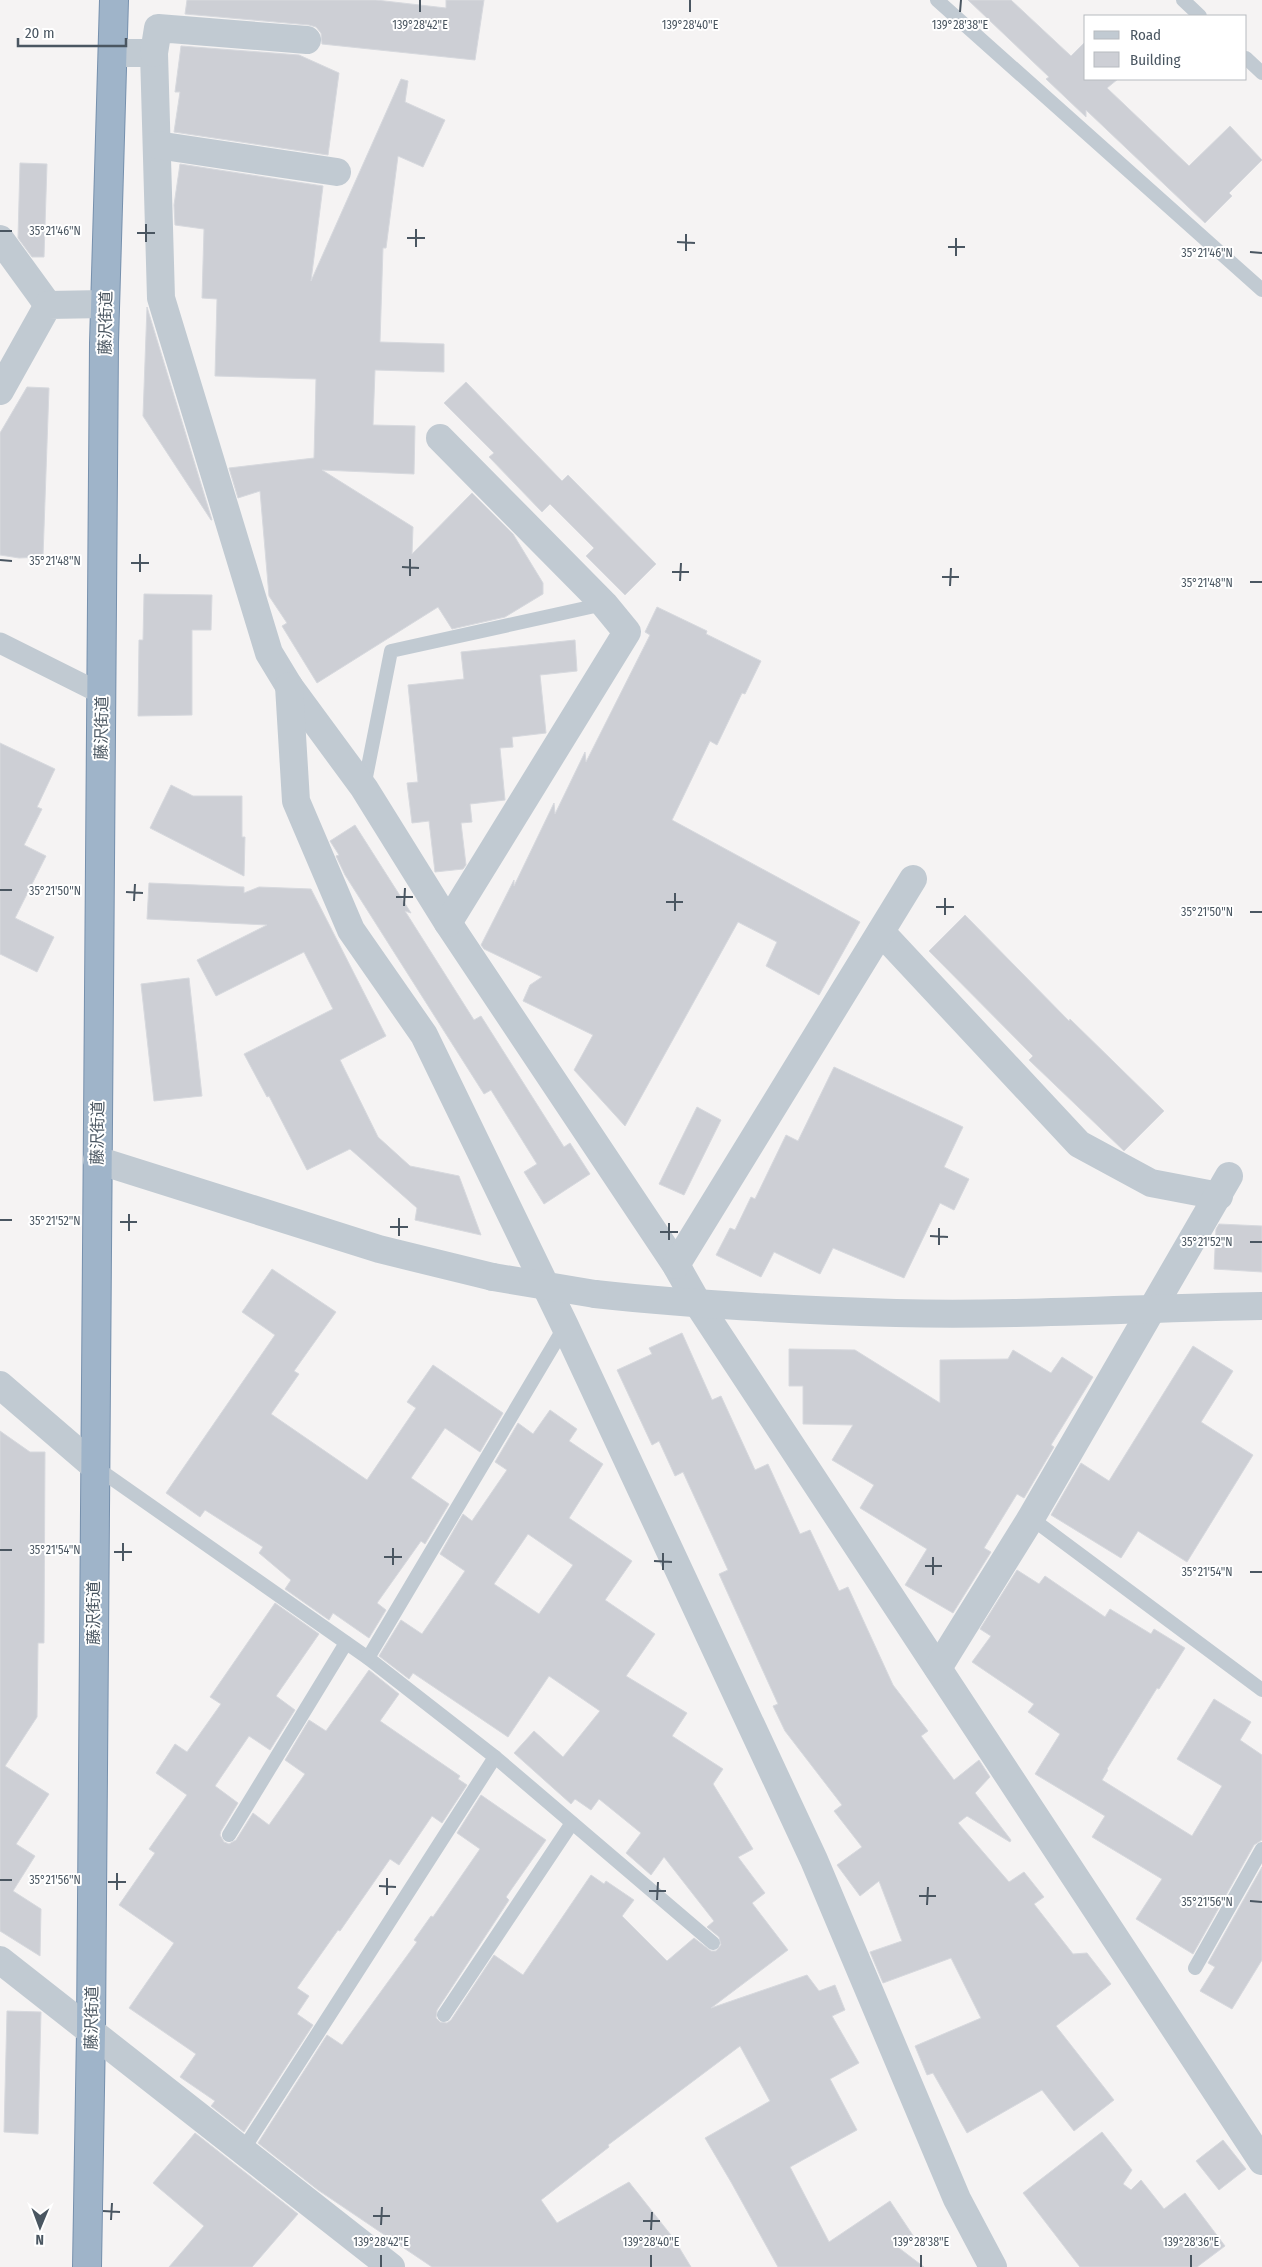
<svg xmlns="http://www.w3.org/2000/svg" width="1262" height="2267" font-family="'Fira Sans Condensed','Noto Sans JP',sans-serif">
  <style>
    .building { fill: #cdcfd5; stroke: #d7d9de; fill-rule: evenodd }
    .lines { fill: none; stroke-linecap: round; stroke-linejoin: round }
    .trunk-casing { stroke: #7690ad; stroke-width: 30 }
    .service { stroke: #c1cad2; stroke-width: 14 }
    .pedestrian { stroke: #c1cad2; stroke-width: 21 }
    .minor { stroke: #c1cad2; stroke-width: 28 }
    .tertiary { stroke: #c1cad2; stroke-width: 28 }
    .trunk { stroke: #9fb4c9; stroke-width: 28 }
    .tertiary-bridge { stroke: #c1cad2; stroke-width: 28 }
    .ticks { fill: none; stroke: #4a5661; stroke-width: 2 }
    .labels { text-anchor: middle; stroke-width: 4; stroke-linejoin: round; paint-order: stroke }
    .street-label { font-size: 16px; fill: #4a5661; stroke: #fff }
    .ticks-label { font-size: 12px; text-anchor: middle; fill: #4a5661; stroke: #fff; stroke-width: 4; stroke-linejoin: round; paint-order: stroke }
  </style>
  <rect width="100%" height="100%" fill="#f5f3f3"/>
  <g class="building">
    <polygon points="187,0 376,0 446,8 446,0 484,0 475,60 322,44 321,33 316,27 309,25 185,14"/>
    <polygon points="968,0 1011,0 1071,56 1086,41 1086,79 1118,79 1107,88 1189,166 1230,126 1262,160 1229,193 1232,196 1205,223 1086,110 1086,117 1046,79 1049,77"/>
    <polygon points="181,46 299,55 339,73 328,155 174,132 180,92 175,92"/>
    <polygon points="401,79 408,81 405,102 445,120 423,167 398,156 386,248 383,248 380,342 444,344 444,372 375,370 373,425 415,426 414,474 322,470 413,527 412,554 472,493 513,534 543,583 543,594 505,617 452,629 438,607 317,683 282,626 287,623 269,596 260,491 238,498 229,468 314,458 316,379 215,376 217,299 202,298 204,229 175,225 174,205 180,164 323,186 311,281"/>
    <polygon points="20,163 47,164 44,257 32,257 18,238"/>
    <polygon points="147,307 212,520 211,520 143,416"/>
    <polygon points="466,382 562,481 568,475 656,564 625,595 586,556 594,548 550,504 542,512 489,457 494,453 444,403"/>
    <polygon points="27,387 49,388 43,557 19,558 0,555 0,433"/>
    <polygon points="144,594 212,595 211,630 192,630 192,715 138,716 139,640 143,640"/>
    <polygon points="657,607 707,631 706,634 761,661 745,694 742,693 717,745 710,741 672,820 860,922 819,995 766,966 777,942 738,922 625,1126 574,1070 593,1035 523,1001 530,985 542,977 484,949 481,945 514,880 514,886 554,803 555,814 585,752 586,762 650,635 645,632"/>
    <polygon points="575,640 577,671 540,675 546,733 512,737 513,747 500,748 505,800 470,804 472,822 461,823 466,865 463,869 435,872 429,821 412,823 407,783 418,782 408,685 464,679 461,652"/>
    <polygon points="0,743 55,769 37,807 42,809 24,845 46,856 15,918 54,937 37,972 0,954"/>
    <polygon points="171,785 193,796 242,796 242,837 245,837 244,876 150,828"/>
    <polygon points="355,825 411,913 405,911 474,1020 481,1016 564,1147 570,1143 590,1174 544,1204 524,1172 537,1164 491,1090 484,1094 345,875 336,856 339,855 330,841"/>
    <polygon points="149,883 244,887 244,893 259,887 311,889 386,1036 340,1060 378,1137 410,1166 459,1176 481,1235 415,1220 417,1208 350,1149 307,1170 269,1096 267,1097 244,1054 333,1009 304,952 216,996 197,960 267,925 147,919"/>
    <polygon points="965,915 1069,1021 1070,1019 1164,1111 1124,1151 1029,1060 1033,1056 929,951"/>
    <polygon points="189,978 202,1096 154,1101 141,984"/>
    <polygon points="834,1067 963,1127 944,1167 969,1179 954,1210 940,1203 904,1278 833,1248 820,1274 774,1252 761,1277 716,1255 730,1228 735,1230 751,1197 755,1199 786,1135 798,1141"/>
    <polygon points="697,1107 721,1120 684,1195 659,1184"/>
    <polygon points="1219,1224 1262,1226 1262,1272 1214,1269 1216,1229"/>
    <polygon points="272,1269 336,1312 294,1371 299,1374 271,1414 367,1480 416,1408 407,1402 433,1365 503,1413 480,1452 445,1428 411,1478 449,1504 425,1544 421,1541 377,1603 386,1610 369,1638 333,1613 329,1620 285,1589 291,1580 259,1553 263,1547 205,1510 200,1517 166,1493 275,1335 242,1312"/>
    <polygon points="682,1333 712,1400 721,1396 755,1470 768,1464 800,1534 810,1530 839,1591 848,1587 893,1685 928,1731 921,1736 954,1780 979,1760 990,1777 975,1793 1011,1840 1010,1842 967,1816 958,1823 1009,1882 1024,1872 1044,1897 1034,1904 1073,1954 1087,1953 1111,1984 1056,2026 1114,2100 1074,2131 1042,2090 967,2133 933,2073 927,2075 915,2046 981,2018 951,1958 883,1983 870,1952 902,1941 879,1881 860,1896 837,1865 862,1847 834,1811 842,1805 785,1731 773,1706 778,1704 719,1574 728,1570 683,1472 675,1476 659,1441 652,1445 617,1370 652,1354 649,1348"/>
    <polygon points="1193,1346 1233,1371 1201,1422 1253,1455 1187,1562 1138,1531 1121,1558 1051,1515 1081,1463 1109,1481"/>
    <polygon points="789,1349 855,1350 940,1403 940,1360 1008,1359 1013,1350 1051,1373 1062,1357 1093,1377 1051,1445 1054,1447 1024,1498 1017,1494 984,1548 991,1552 953,1613 905,1585 927,1549 860,1508 874,1485 832,1460 853,1425 803,1424 803,1386 789,1386"/>
    <path d="M 550,1410 L 577,1429 L 569,1441 L 603,1464 L 569,1518 L 632,1561 L 605,1600 L 655,1634 L 626,1676 L 687,1713 L 672,1736 L 723,1769 L 713,1784 L 753,1849 L 738,1857 L 765,1893 L 752,1903 L 788,1950 L 711,2008 L 807,1975 L 819,1991 L 835,1985 L 845,2010 L 832,2016 L 859,2063 L 830,2079 L 857,2130 L 790,2167 L 829,2242 L 890,2201 L 914,2237 L 899,2248 L 924,2267 L 778,2267 L 731,2182 L 705,2138 L 770,2101 L 740,2046 L 608,2145 L 609,2147 L 541,2200 L 557,2223 L 629,2182 L 674,2239 L 691,2267 L 432,2267 L 318,2190 L 258,2143 L 327,2035 L 342,2045 L 417,1942 L 414,1940 L 431,1916 L 433,1917 L 480,1849 L 457,1833 L 481,1795 L 546,1840 L 506,1897 L 509,1900 L 437,2010 L 436,2018 L 440,2022 L 447,2023 L 451,2020 L 494,1955 L 523,1975 L 591,1875 L 604,1884 L 606,1881 L 634,1900 L 622,1916 L 667,1961 L 694,1938 L 711,1951 L 716,1951 L 721,1945 L 719,1937 L 707,1927 L 714,1921 L 664,1857 L 651,1875 L 626,1853 L 641,1833 L 599,1799 L 591,1810 L 575,1799 L 571,1804 L 514,1753 L 534,1731 L 563,1757 L 600,1711 L 549,1676 L 508,1737 L 413,1673 L 409,1679 L 379,1656 L 401,1620 L 422,1634 L 465,1571 L 440,1554 L 463,1514 L 472,1521 L 507,1470 L 495,1462 L 518,1423 L 533,1434 ZM 528,1534 L 573,1565 L 539,1614 L 494,1584 Z"/>
    <polygon points="0,1431 30,1452 45,1452 44,1643 38,1643 37,1717 5,1766 49,1794 16,1844 35,1856 13,1891 41,1909 40,1956 0,1931"/>
    <polygon points="1017,1570 1039,1584 1045,1576 1105,1617 1110,1609 1151,1634 1154,1629 1185,1648 1159,1689 1157,1688 1107,1769 1108,1770 1102,1780 1192,1836 1222,1786 1177,1759 1214,1699 1251,1722 1240,1740 1262,1755 1262,1840 1254,1845 1193,1954 1136,1919 1162,1879 1092,1837 1105,1816 1035,1774 1060,1734 1028,1712 1034,1704 972,1662 991,1636 980,1629"/>
    <polygon points="275,1603 319,1634 276,1696 295,1710 270,1750 249,1736 215,1786 238,1803 221,1831 220,1835 224,1842 229,1844 236,1840 253,1813 269,1825 305,1774 285,1760 309,1720 326,1731 369,1670 399,1694 380,1721 460,1776 458,1779 467,1785 442,1823 432,1816 399,1865 390,1859 340,1931 338,1930 297,1988 309,1996 297,2014 313,2025 244,2132 211,2106 215,2101 180,2077 196,2054 129,2008 174,1943 119,1905 155,1853 149,1849 187,1795 156,1773 175,1744 187,1752 221,1704 210,1697"/>
    <polygon points="1262,1867 1262,1960 1232,2009 1200,1991 1215,1967 1208,1963"/>
    <polygon points="7,2011 41,2012 38,2134 4,2132"/>
    <polygon points="1102,2132 1132,2170 1123,2184 1131,2190 1141,2180 1164,2209 1185,2193 1225,2246 1197,2267 1080,2267 1023,2193"/>
    <polygon points="195,2133 298,2214 252,2267 169,2267 204,2226 153,2183"/>
    <polygon points="1223,2140 1246,2169 1219,2190 1196,2161"/>
  </g>
  <g class="lines">
    <defs>
      <polyline id="trunk" points="87,2267 91,2031 104,343 114,0"/>
    </defs>
    <use href="#trunk" class="trunk-casing"/>
    <g class="service">
      <polyline points="937,0 1262,290"/>
      <polyline points="1183,0 1200,16"/>
      <polyline points="1246,58 1262,73"/>
      <polyline points="364,787 391,651 604,604"/>
      <polyline points="94,1466 368,1658 495,1757 713,1943"/>
      <polyline points="1031,1518 1262,1690"/>
      <polyline points="368,1658 565,1326"/>
      <polyline points="229,1835 346,1643"/>
      <polyline points="1195,1968 1262,1849"/>
      <polyline points="444,2015 572,1823"/>
      <polyline points="243,2150 495,1757"/>
    </g>
    <polyline class="pedestrian" points="0,643 102,694"/>
    <g class="minor">
      <polyline points="113,53 154,53 161,298 269,653 289,686 364,788 448,923 676,1265 698,1304 1262,2161"/>
      <polyline points="154,53 158,28 307,40"/>
      <polyline points="157,145 337,172"/>
      <polyline points="0,239 48,305"/>
      <polyline points="440,438 604,604 627,632 448,923"/>
      <polyline points="289,686 296,801 351,930 424,1035 565,1326 814,1860 957,2199 993,2267"/>
      <polyline points="881,932 1079,1144 1151,1183 1219,1196"/>
      <polyline points="676,1265 913,879"/>
      <polyline points="0,1385 94,1466"/>
      <polyline points="938,1668 1031,1518 1229,1176"/>
      <polyline points="0,1960 391,2267"/>
    </g>
    <g class="tertiary">
      <polyline points="0,391 48,305 105,304"/>
      <polyline points="97,1160 379,1249 493,1277"/>
      <path d="M 595,1294 C 695,1305 796,1310 896,1313 C 1018,1316 1140,1308 1262,1306"/>
    </g>
    <use href="#trunk" class="trunk"/>
    <polyline class="tertiary-bridge" points="493,1277 595,1294"/>
  </g>
  <path class="ticks" d="M 420,12 L 420,0M 690,12 L 690,0M 960,12 L 961,0M 0,231 L 12,231M 137,233 L 155,233M 407,238 L 425,238M 146,242 L 146,224M 677,242 L 695,243M 416,247 L 416,229M 948,247 L 965,247M 686,251 L 686,234M 1250,252 L 1262,253M 956,256 L 956,238M 0,560 L 12,561M 131,563 L 149,563M 402,567 L 419,568M 140,572 L 140,554M 672,572 L 689,572M 410,576 L 410,559M 942,577 L 959,577M 680,581 L 681,563M 1250,582 L 1262,582M 950,586 L 951,568M 0,890 L 12,890M 126,892 L 143,893M 396,897 L 413,897M 134,901 L 135,884M 666,902 L 683,902M 404,906 L 405,888M 936,907 L 954,907M 675,911 L 675,893M 1250,912 L 1262,912M 945,915 L 945,898M 0,1220 L 12,1220M 120,1222 L 137,1222M 390,1227 L 408,1227M 129,1231 L 129,1214M 660,1232 L 678,1232M 399,1236 L 399,1218M 930,1236 L 948,1237M 669,1240 L 669,1223M 1250,1242 L 1262,1242M 939,1245 L 939,1228M 0,1550 L 12,1550M 114,1552 L 132,1552M 384,1557 L 402,1557M 123,1561 L 123,1543M 654,1561 L 672,1562M 393,1565 L 393,1548M 925,1566 L 942,1566M 663,1570 L 663,1553M 1250,1572 L 1262,1572M 933,1575 L 933,1557M 0,1880 L 12,1880M 108,1882 L 126,1882M 379,1886 L 396,1887M 117,1890 L 117,1873M 649,1891 L 666,1891M 387,1895 L 387,1878M 919,1896 L 936,1896M 657,1900 L 658,1882M 1250,1901 L 1262,1902M 927,1905 L 928,1887M 103,2211 L 120,2212M 373,2216 L 390,2216M 111,2220 L 112,2203M 643,2221 L 660,2221M 381,2225 L 382,2207M 651,2230 L 652,2212M 381,2267 L 381,2255M 651,2267 L 651,2255M 921,2267 L 921,2255M 1191,2267 L 1191,2255"/>
  <g class="labels">
    <g class="street-label">
      <text transform="translate(105 323) rotate(-89)" y="6">藤沢街道</text>
      <text transform="translate(101 728) rotate(-89)" y="6">藤沢街道</text>
      <text transform="translate(97 1133) rotate(-89)" y="6">藤沢街道</text>
      <text transform="translate(93 1613) rotate(-90)" y="6">藤沢街道</text>
      <text transform="translate(91 2018) rotate(-89)" y="6">藤沢街道</text>
    </g>
  </g>
  <g class="ticks-label">
    <text x="420" y="29">139°28'42"E</text>
    <text x="690" y="29">139°28'40"E</text>
    <text x="960" y="29">139°28'38"E</text>
    <text x="55" y="235">35°21'46"N</text>
    <text x="1207" y="257">35°21'46"N</text>
    <text x="55" y="565">35°21'48"N</text>
    <text x="1207" y="587">35°21'48"N</text>
    <text x="55" y="895">35°21'50"N</text>
    <text x="1207" y="916">35°21'50"N</text>
    <text x="55" y="1225">35°21'52"N</text>
    <text x="1207" y="1246">35°21'52"N</text>
    <text x="55" y="1554">35°21'54"N</text>
    <text x="1207" y="1576">35°21'54"N</text>
    <text x="55" y="1884">35°21'56"N</text>
    <text x="1207" y="1906">35°21'56"N</text>
    <text x="381" y="2246">139°28'42"E</text>
    <text x="651" y="2246">139°28'40"E</text>
    <text x="921" y="2246">139°28'38"E</text>
    <text x="1191" y="2246">139°28'36"E</text>
  </g>
  <rect x="1084" y="15" width="162" height="65" fill="#ffffff" stroke="#b7bbc0"/>
  <rect x="1094" y="31" width="25" height="8" fill="#c1cad2" stroke="#b7bbc0"/>
  <text x="1130" y="40" font-size="15" fill="#4a5661">Road</text>
  <rect x="1094" y="52" width="25" height="15" fill="#cdcfd5" stroke="#b7bbc0"/>
  <text x="1130" y="65" font-size="15" fill="#4a5661">Building</text>
  <g transform="translate(40 2227) rotate(181)" stroke="#ffffff" stroke-width="4" paint-order="stroke">
  <path d="M0-4L9 19L0 12L-9 19Z" fill="#4a5661"/>
  <text y="-8" font-size="14" font-weight="bold" text-anchor="middle" fill="#4a5661">N</text>
  </g>
  <path d="M18 38v8h108v-8" fill="none" stroke="#4a5661" stroke-width="2.5"/>
  <text x="25" y="38" font-size="15" fill="#4a5661" stroke="#ffffff" stroke-width="4" paint-order="stroke">20 m</text>
</svg>
